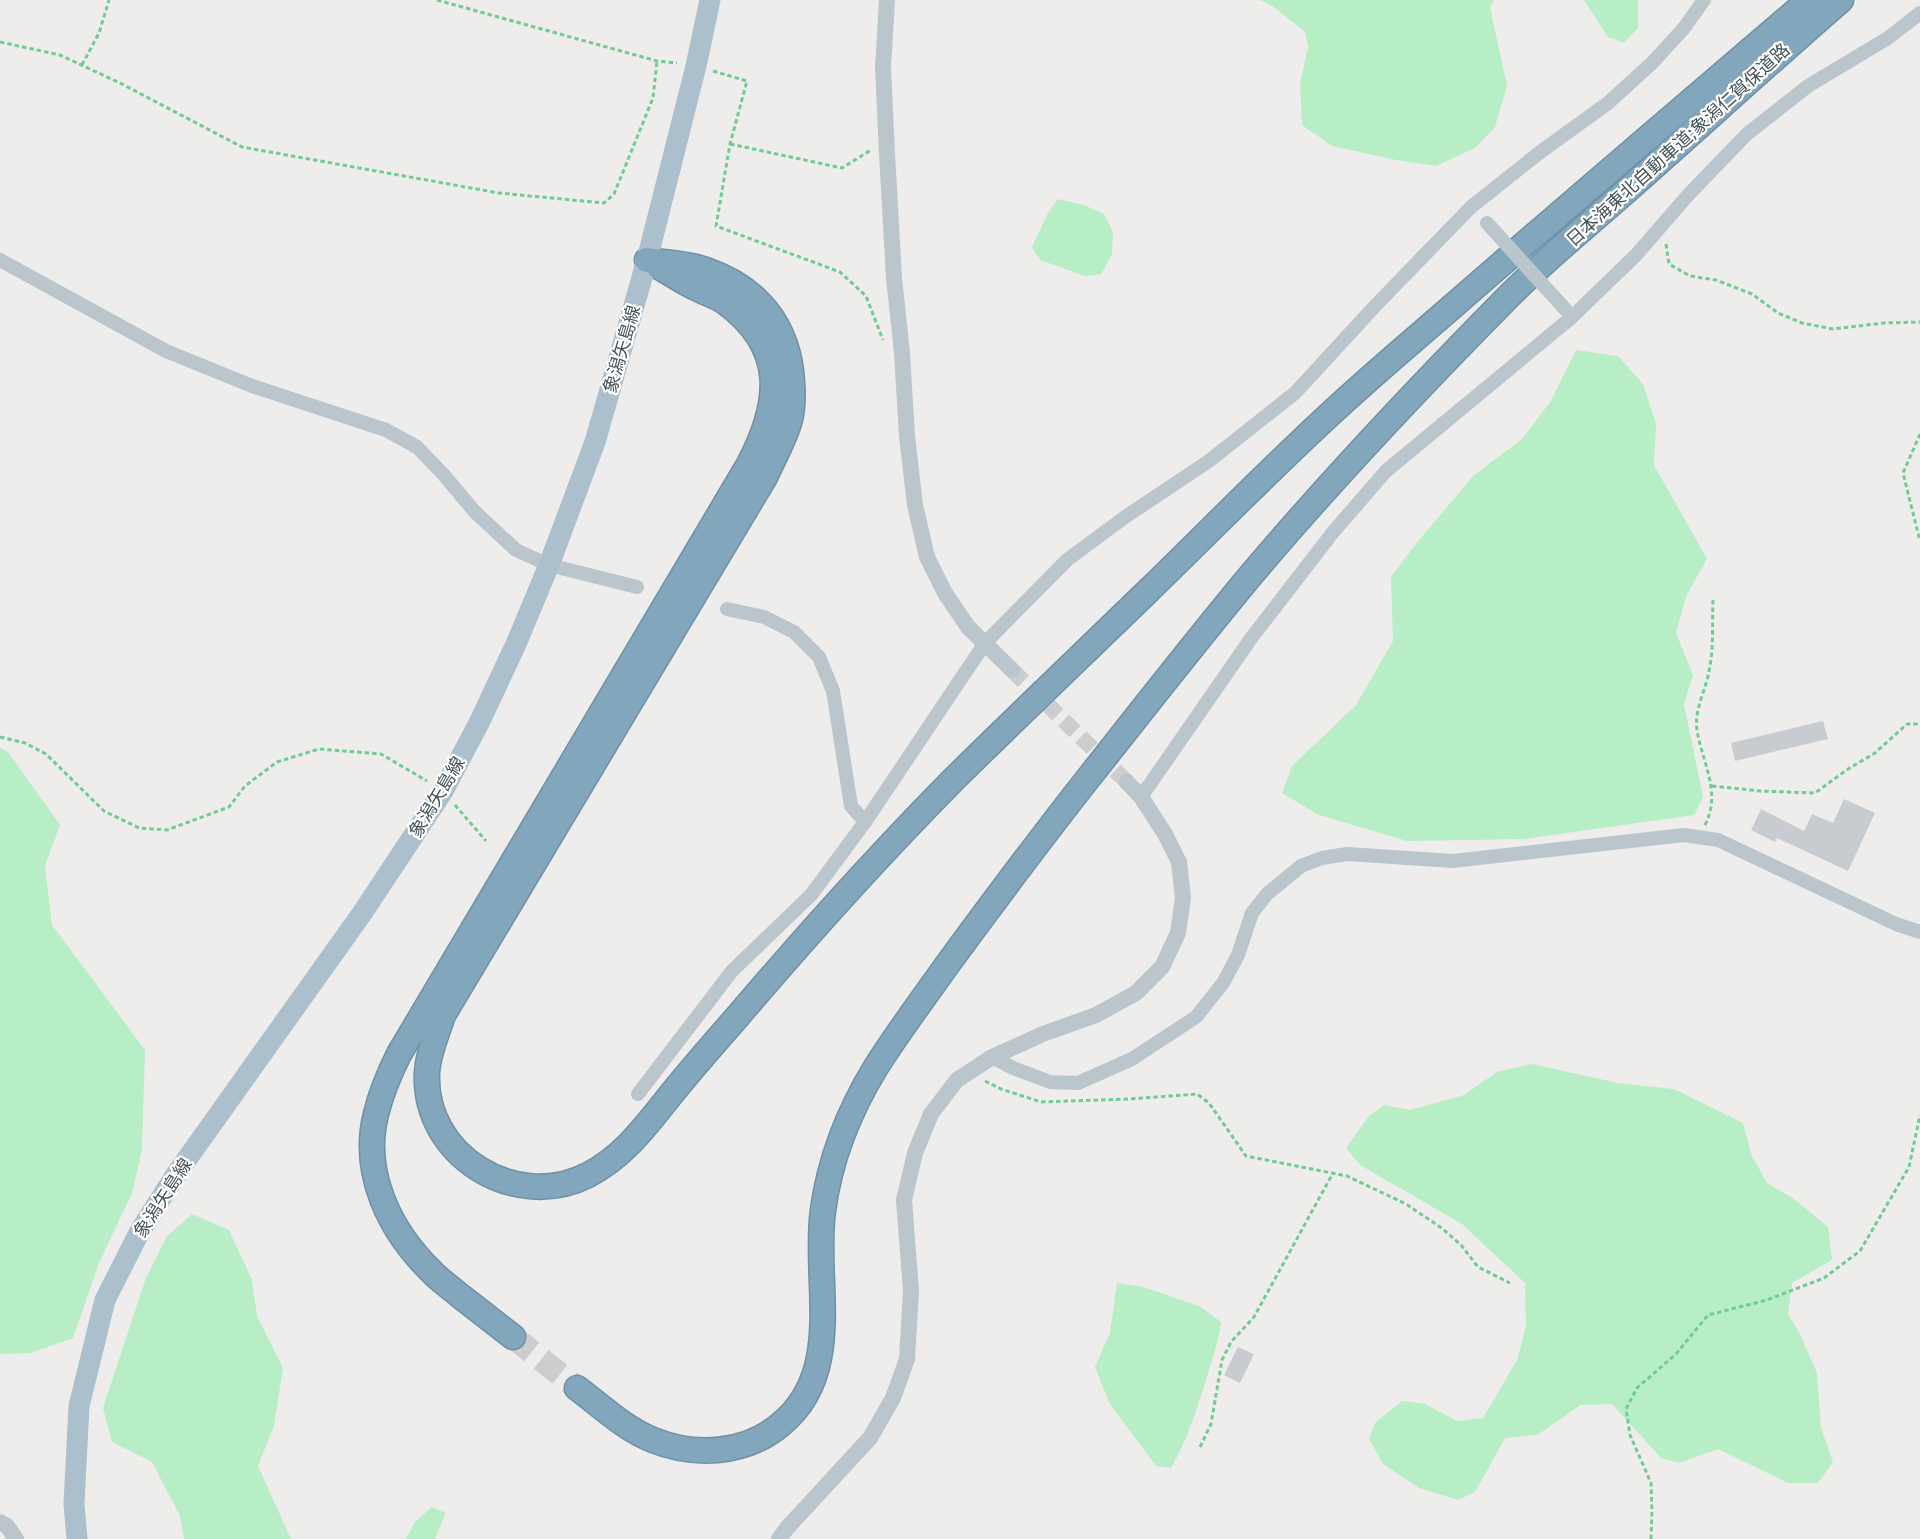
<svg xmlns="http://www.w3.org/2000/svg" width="1920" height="1539" font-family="'Open Sans','Noto Sans JP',sans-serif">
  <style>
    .green { fill: #b8eec6 }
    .building { fill: #c8ccd1 }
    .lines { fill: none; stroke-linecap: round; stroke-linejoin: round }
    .tertiary-tunnel { stroke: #cdcdcf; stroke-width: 16; stroke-dasharray: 16 8; stroke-linecap: butt }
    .motorway-tunnel { stroke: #cdcdcf; stroke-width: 24; stroke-dasharray: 24 12; stroke-linecap: butt }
    .motorway-casing { stroke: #6e91a8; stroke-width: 27 }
    .path { stroke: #70cc92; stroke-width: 3; stroke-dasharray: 4.5 3; stroke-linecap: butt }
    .minor { stroke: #bac6cc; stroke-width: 14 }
    .tertiary { stroke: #bac6cc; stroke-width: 16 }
    .primary { stroke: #abc0cc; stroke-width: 21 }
    .motorway { stroke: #82a6bc; stroke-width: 24 }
    .minor-bridge { stroke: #bac6cc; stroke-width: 14 }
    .labels { text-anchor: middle; stroke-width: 4.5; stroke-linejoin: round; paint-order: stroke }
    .street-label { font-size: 18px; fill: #445259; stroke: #fff }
  </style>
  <rect width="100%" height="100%" fill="#efecec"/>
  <g class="green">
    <polygon points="1260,0 1494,0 1490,7 1507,86 1495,127 1475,148 1436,166 1396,160 1332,146 1302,125 1300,84 1308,47 1305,32 1274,7"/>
    <polygon points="1584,0 1638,0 1638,28 1624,43 1608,37"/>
    <polygon points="1058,199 1084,205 1104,214 1113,232 1112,254 1101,274 1085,276 1040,260 1032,247 1048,213"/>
    <polygon points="1576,350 1618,356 1643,384 1656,424 1654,465 1707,559 1686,596 1676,633 1693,675 1684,704 1703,797 1694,815 1524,839 1407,841 1319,815 1282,793 1292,766 1356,705 1393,641 1391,577 1415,545 1473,476 1522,439 1551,401"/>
    <polygon points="0,748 8,752 60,825 45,865 52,925 145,1050 142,1150 132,1193 99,1263 73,1338 31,1353 0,1354"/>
    <polygon points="1532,1064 1618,1083 1674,1089 1743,1123 1751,1154 1767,1183 1794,1199 1828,1227 1832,1260 1792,1283 1788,1314 1800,1334 1817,1373 1821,1428 1833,1462 1818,1483 1788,1483 1718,1449 1679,1463 1661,1458 1612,1404 1581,1405 1537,1435 1505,1438 1475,1492 1458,1500 1419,1488 1383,1464 1369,1439 1375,1423 1402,1401 1425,1404 1457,1421 1483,1418 1517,1360 1526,1327 1525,1283 1462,1224 1360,1165 1346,1148 1369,1116 1384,1105 1410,1110 1464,1095 1497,1072"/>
    <polygon points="192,1214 229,1230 252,1280 257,1316 283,1368 274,1426 258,1466 291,1539 184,1539 180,1516 152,1462 112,1442 103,1408 146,1278 167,1236"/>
    <path d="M 1117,1283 L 1144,1287 L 1201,1307 L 1221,1322 C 1218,1344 1211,1364 1204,1386 C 1195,1414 1186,1442 1171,1468 L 1156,1466 L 1110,1404 L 1095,1367 L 1110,1333 Z"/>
    <polygon points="432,1507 446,1513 435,1539 406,1539 415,1522"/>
  </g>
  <g class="building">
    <polygon points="1823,721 1828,739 1735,761 1731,743"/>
    <polygon points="1844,799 1875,813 1848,871 1777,838 1775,842 1751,830 1761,809 1804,831 1812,814 1833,823"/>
    <polygon points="1238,1347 1254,1354 1240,1383 1224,1375"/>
  </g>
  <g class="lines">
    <polyline class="tertiary-tunnel" points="1012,670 1127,782"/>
    <polyline class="motorway-tunnel" points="513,1337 577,1388"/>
    <defs>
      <g id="motorway">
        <path d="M 647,260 C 666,263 688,263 706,270 C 758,288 789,326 792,382 C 793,395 793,410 789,423 C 783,442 773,459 765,477 L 443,1015 C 437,1034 428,1053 427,1073 C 423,1156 516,1212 588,1175 C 625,1156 648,1123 673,1092 C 694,1066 716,1041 738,1016 C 807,935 878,856 953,780 C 1017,717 1082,655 1147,592 C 1211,530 1274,465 1340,405 C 1377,371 1415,339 1453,306 C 1571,203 1690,102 1809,0"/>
        <path d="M 513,1337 C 495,1323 477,1309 459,1295 C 450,1287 439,1280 431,1271 C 390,1231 361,1173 376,1114 C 381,1093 389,1074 399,1054 L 748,466 C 781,404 788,348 725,302 C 716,296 705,293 696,288 C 683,282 672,274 659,267"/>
        <path d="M 577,1388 C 601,1406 625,1429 653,1440 C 695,1457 745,1454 780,1425 C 846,1372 813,1281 823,1210 C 830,1159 849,1111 876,1067 C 898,1032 923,999 947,965 C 994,901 1041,838 1090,776 C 1143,709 1196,641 1251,575 C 1333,478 1421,385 1510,295 C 1549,256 1593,221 1633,185 C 1703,123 1771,61 1841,0"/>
      </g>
    </defs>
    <use href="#motorway" class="motorway-casing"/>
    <g class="path">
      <polyline points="437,0 657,61 677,63"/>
      <polyline points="0,42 60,55 120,83 242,147 499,193 604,203 614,194 653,98 657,61"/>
      <polyline points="82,65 99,33 109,0"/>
      <polyline points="713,71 747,81 730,144 716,226 840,272 866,296 883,340"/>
      <polyline points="730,144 842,168 871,150"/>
      <polyline points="1666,244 1669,264 1690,276 1716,280 1752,294 1778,313 1802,323 1833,329 1884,323 1920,322"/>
      <polyline points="1920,434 1903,473 1920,541"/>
      <polyline points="0,737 25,743 46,754 104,811 139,828 167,830 229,807 245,786 277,762 319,749 381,754 427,781"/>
      <polyline points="1712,786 1760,791 1815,793 1848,769 1875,753 1907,724 1920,724"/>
      <polyline points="455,805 486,841"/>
      <path d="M 1705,825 C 1722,791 1702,763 1697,730 C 1694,709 1706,690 1709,671 C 1714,648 1712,623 1713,600"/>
      <polyline points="985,1081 1001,1089 1041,1102 1129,1099 1197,1094 1209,1103 1246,1156 1347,1176 1406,1204 1443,1229 1461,1245 1478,1267 1510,1283"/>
      <polyline points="1200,1447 1211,1424 1222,1360 1231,1342 1254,1317 1333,1173"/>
      <polyline points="1651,1539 1652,1511 1651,1483 1630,1435 1626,1409 1637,1388 1676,1354 1708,1315 1767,1300 1824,1278 1860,1251 1909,1167 1920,1115"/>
    </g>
    <g class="minor">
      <polyline points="0,260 166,351 252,386 386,430 417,447 443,474 475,512 516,550 549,565 637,587"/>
      <polyline points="727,609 764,617 794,632 819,657 833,691 851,806 865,822"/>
      <polyline points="1141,797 1252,637 1334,531 1386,471 1572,317 1636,255 1689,194 1747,134 1808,86 1888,38 1920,13"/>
      <polyline points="992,1057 1013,1068 1050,1082 1078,1083 1132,1059 1196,1017 1223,983 1238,955 1252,913 1267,894 1301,866 1322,858 1347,854 1453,861 1684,835 1718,840 1896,924 1920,932"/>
      <polyline points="638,1094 732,971 811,895 865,822 985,643 1067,560 1125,517 1209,461 1295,393 1376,305 1471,207 1539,153 1608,103 1652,63 1684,28 1704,0"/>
    </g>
    <g class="tertiary">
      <polyline points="887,0 883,68 887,153 894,278 902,353 907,436 915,505 927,557 945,593 968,627 1012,670"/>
      <polyline points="0,1522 7,1526 16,1539"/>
      <polyline points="779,1539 787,1528 870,1438 893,1398 907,1359 911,1291 904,1200 915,1153 931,1114 957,1080 992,1057 1043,1034 1096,1015 1136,993 1162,967 1178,933 1183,898 1179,862 1165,834 1141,797 1127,782"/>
    </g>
    <polyline class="primary" points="77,1539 74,1504 79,1406 105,1300 140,1231 177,1173 363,912 443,791 480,721 516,644 549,565 595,442 647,260 696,66 710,0"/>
    <use href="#motorway" class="motorway"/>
    <polyline class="minor-bridge" points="1487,223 1565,309"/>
  </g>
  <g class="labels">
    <g class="street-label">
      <text transform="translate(1678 145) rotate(-42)" y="6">日本海東北自動車道;象潟仁賀保道路</text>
      <text transform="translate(622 349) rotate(-74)" y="6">象潟矢島線</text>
      <text transform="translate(437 797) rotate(-59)" y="6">象潟矢島線</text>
      <text transform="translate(163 1198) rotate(-57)" y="6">象潟矢島線</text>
    </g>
  </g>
</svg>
